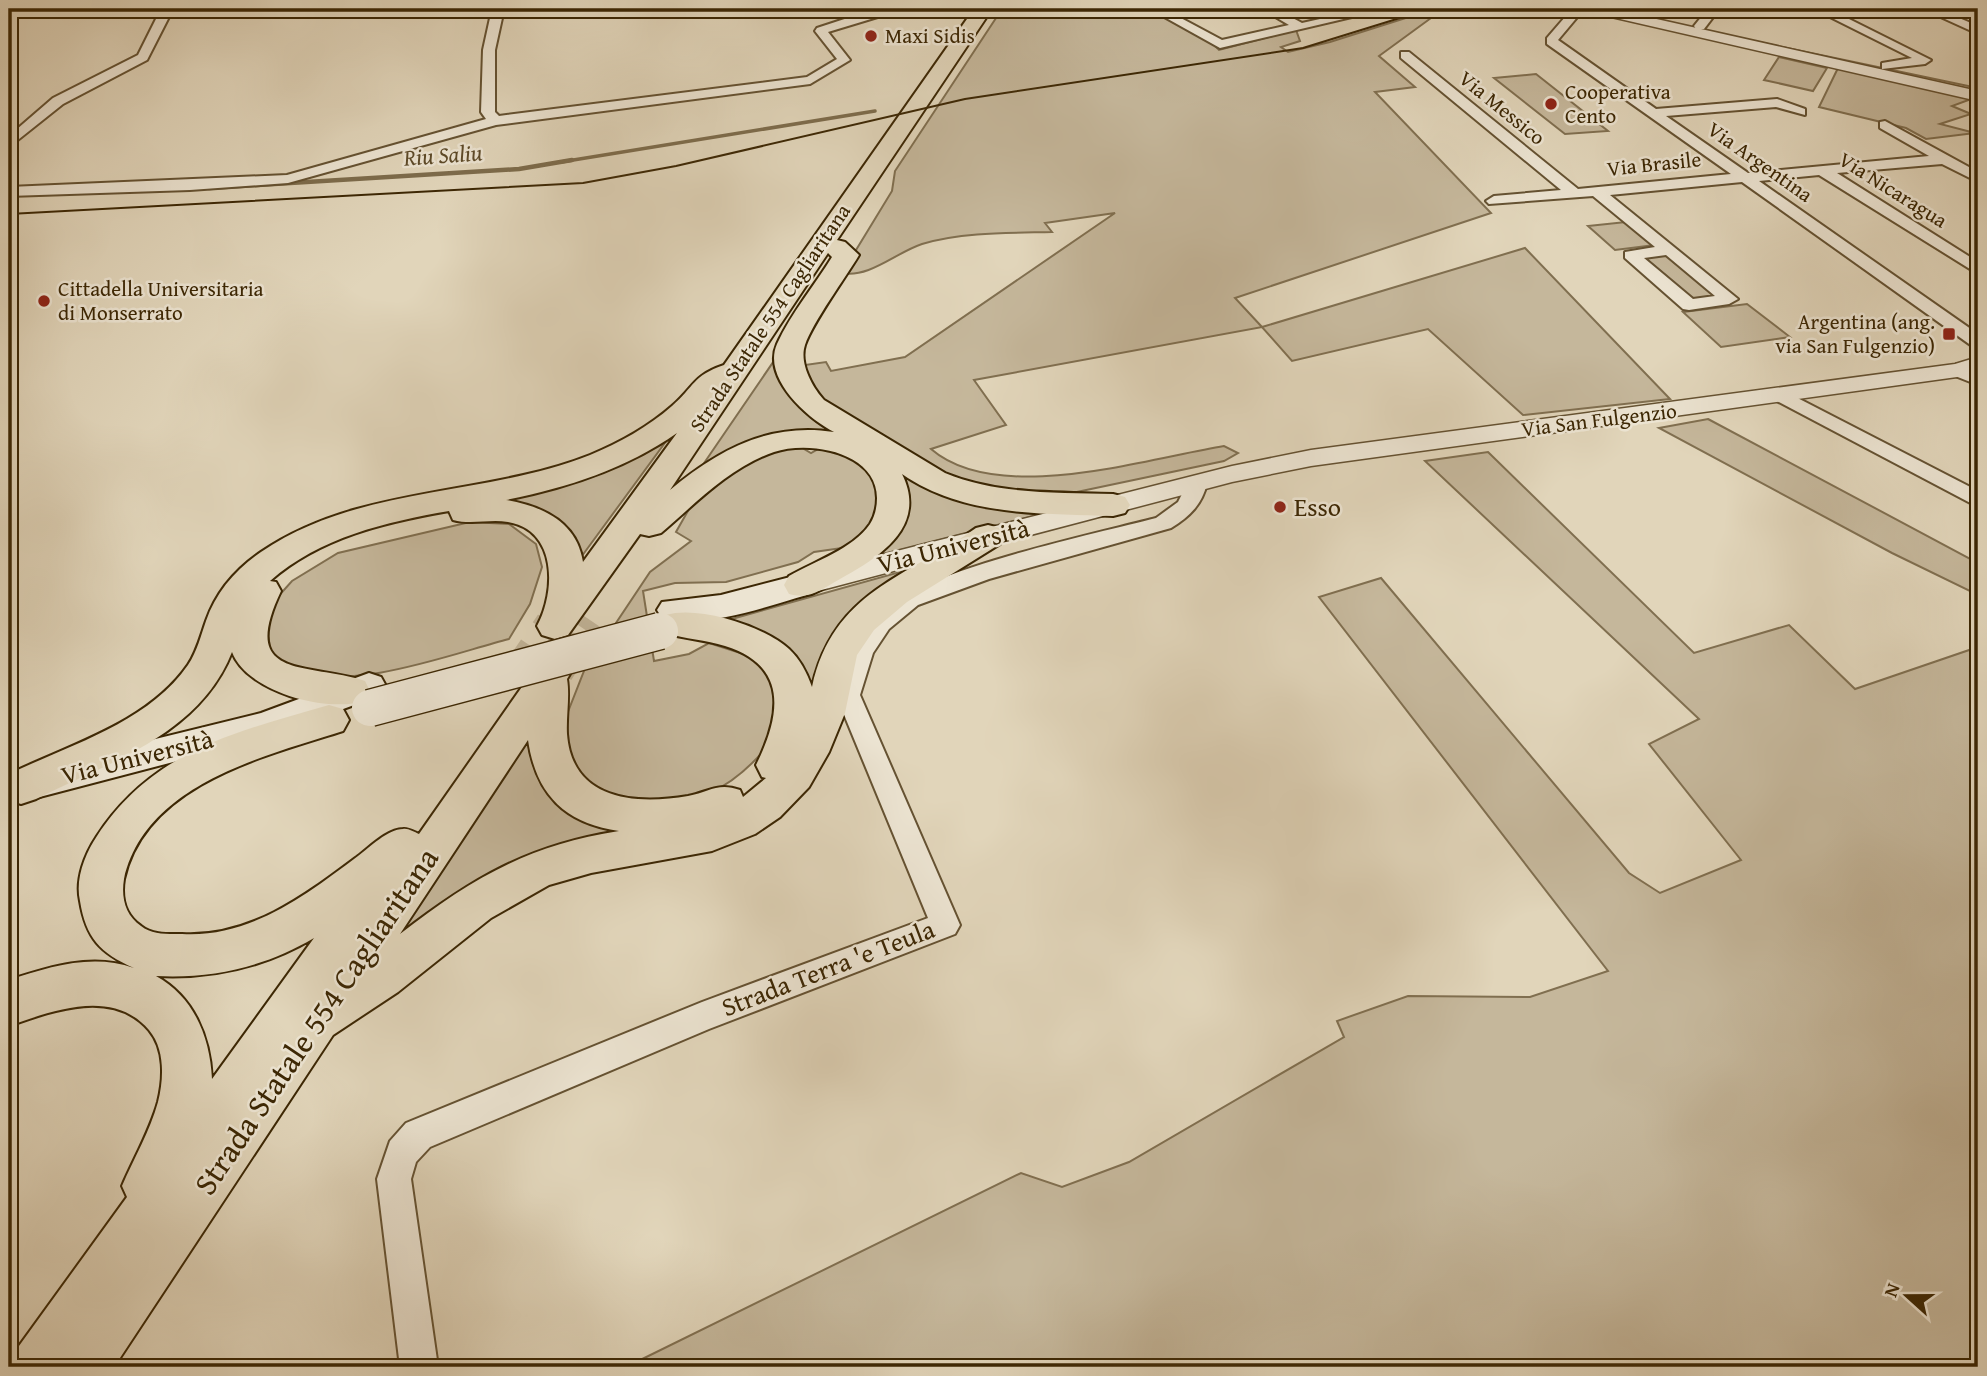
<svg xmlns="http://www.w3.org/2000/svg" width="1987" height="1376" font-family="'Gentium Book Plus',serif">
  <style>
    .green { fill: #c5b79b; stroke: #806f50; stroke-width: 2 }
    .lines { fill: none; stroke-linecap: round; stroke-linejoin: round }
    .stream-far1 { stroke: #7d6c4c; stroke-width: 3.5 }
    .stream { stroke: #7d6c4c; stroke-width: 4.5 }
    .trunk-tunnel-far1 { stroke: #c0b296; stroke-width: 32; stroke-dasharray: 32 17; stroke-linecap: butt }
    .trunk-tunnel { stroke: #c0b296; stroke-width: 41; stroke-dasharray: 41 21; stroke-linecap: butt }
    .minor-casing { stroke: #655232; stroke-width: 4 }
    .tertiary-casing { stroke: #655232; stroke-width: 3 }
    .secondary-casing { stroke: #3c2704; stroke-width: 4 }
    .trunk-casing { stroke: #3c2704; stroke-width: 4 }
    .minor { fill: #ece4d2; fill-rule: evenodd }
    .tertiary { fill: #ece4d2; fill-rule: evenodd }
    .secondary { fill: #ece4d2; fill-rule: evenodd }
    .trunk { fill: #e1d5ba; fill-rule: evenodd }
    .tram { stroke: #3c2704; stroke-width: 2 }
    .secondary-bridge-casing { stroke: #3c2704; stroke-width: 39; stroke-linecap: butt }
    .secondary-bridge { stroke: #ece4d2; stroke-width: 36 }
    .poi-dot { fill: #8f2418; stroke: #ece4d2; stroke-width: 2.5 }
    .labels { text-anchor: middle; stroke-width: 5; stroke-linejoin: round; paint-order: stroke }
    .far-poi-label { font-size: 21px; fill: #3c2704; stroke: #ece4d2; text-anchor: start }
    .far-street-label { font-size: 21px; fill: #3c2704; stroke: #ece4d2 }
    .far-water-label { font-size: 23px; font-style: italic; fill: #5d4a28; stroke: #ece4d2 }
    .poi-label { font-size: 26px; fill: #3c2704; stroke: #ece4d2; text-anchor: start }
    .street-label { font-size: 26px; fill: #3c2704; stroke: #ece4d2 }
    .near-street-label { font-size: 32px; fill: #3c2704; stroke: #ece4d2 }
  </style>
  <rect width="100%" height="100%" fill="#e1d5ba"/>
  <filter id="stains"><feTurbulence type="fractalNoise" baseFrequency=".00286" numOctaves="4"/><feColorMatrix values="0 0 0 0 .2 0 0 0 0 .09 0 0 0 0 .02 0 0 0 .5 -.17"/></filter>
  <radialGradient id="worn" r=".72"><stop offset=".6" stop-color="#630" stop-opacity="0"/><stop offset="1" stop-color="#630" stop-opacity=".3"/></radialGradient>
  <g class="green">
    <path d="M 1002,9 L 1151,9 L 1211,42 L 1219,50 L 1296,30 L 1300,41 L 1281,47 L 1288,52 L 1330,42 L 1434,9 L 1442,10 L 1379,56 L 1415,87 L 1375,92 L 1491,213 L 1235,298 L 1262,327 L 1525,248 L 1670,399 L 1523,415 L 1428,329 L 1292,361 L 1262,327 L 974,380 L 1006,425 L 931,449 C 997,506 1145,459 1224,446 L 1238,453 L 1224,461 L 1072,493 L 1040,495 L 958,483 L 827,409 L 798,366 L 826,362 L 831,371 L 905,357 L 1115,213 L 1045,223 L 1052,232 C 1010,233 962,232 922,244 C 895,253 870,278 842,273 L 892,191 L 895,171 Z"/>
    <polygon points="1602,9 1978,88 1978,91"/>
    <polygon points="1779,57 1827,68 1813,91 1764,80"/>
    <polygon points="1838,68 1974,98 1952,106 1971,114 1940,124 1975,133 1926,139 1906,128 1819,107"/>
    <polygon points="1536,74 1608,131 1565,134 1494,78"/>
    <polygon points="1626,222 1655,245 1615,250 1588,226"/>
    <polygon points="1666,254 1716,296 1693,299 1644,257"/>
    <polygon points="1747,304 1790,337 1721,347 1683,312"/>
    <path d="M 778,355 C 790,403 801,417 845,439 C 785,438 751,430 700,469 Z"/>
    <polygon points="1708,419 1978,563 1978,595 1892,553 1659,428"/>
    <polygon points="660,439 667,440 579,560 556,518 489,500"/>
    <path d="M 799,446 L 811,453 L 820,448 C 864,459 869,462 885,504 L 862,539 L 842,548 L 814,552 L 798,562 L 726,582 L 675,583 L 643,591 L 654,661 L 689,654 L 709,643 L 753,657 L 774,675 L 779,732 C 735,791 690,815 615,798 C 601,795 585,782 572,774 L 562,727 L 584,671 L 650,572 L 691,541 L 676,532 L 693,502 L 748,455 Z"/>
    <polygon points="1488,452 1694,653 1789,625 1855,689 1978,647 1978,1367 626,1367 1021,1173 1062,1187 1129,1162 1344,1037 1337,1021 1408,996 1530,997 1608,971 1319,597 1381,578 1629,873 1660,893 1741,860 1649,744 1699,719 1425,461"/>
    <polygon points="896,469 1046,513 885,554 878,549"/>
    <path d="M 470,522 L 509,524 L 536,544 L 542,567 L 530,604 L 509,639 C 448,655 355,691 293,671 C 283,668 272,656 263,650 L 266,610 L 292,581 L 338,553 Z"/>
    <polygon points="925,565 814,701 714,624"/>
    <path d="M 528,744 C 541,816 578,817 640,836 L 382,955 L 522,746 Z"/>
  </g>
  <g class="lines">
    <polyline class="stream-far1" points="561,162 875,111"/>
    <polyline class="stream" points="209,188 519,169 572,160"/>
    <polyline class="trunk-tunnel-far1" points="581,627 587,618"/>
    <g class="trunk-tunnel">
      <polyline points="554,669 582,625"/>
      <polyline points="515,685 555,626"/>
    </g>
    <defs>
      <g id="minor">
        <polygon points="161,9 173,9 147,60 63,104 9,147 9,136 53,98 138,55"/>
        <polygon points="492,9 504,9 495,50 495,112 499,116 807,77 837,59 815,31 817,28 869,11 904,9 828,32 850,60 810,84 496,125 288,183 190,190 9,196 9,187 287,175 486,119 481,112 483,50"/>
        <polygon points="1150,9 1164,9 1222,40 1289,25 1262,9 1276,9 1302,23 1365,9 1386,9 1220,48"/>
        <path d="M 1572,9 L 1584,9 L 1558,40 L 1656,109 L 1777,99 L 1805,109 L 1805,115 L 1776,107 L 1666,116 L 1748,173 L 1929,156 L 1880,128 L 1880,122 L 1885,121 L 1978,172 L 1978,182 L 1942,164 L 1837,173 L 1978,262 L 1978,274 L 1819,175 L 1759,181 L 1978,334 L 1978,347 L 1972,346 L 1742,182 L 1610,195 L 1738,299 L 1729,304 L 1689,310 L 1683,309 L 1625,258 L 1625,252 L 1655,247 L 1593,196 L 1489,204 L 1486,201 L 1494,196 L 1561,190 L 1401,58 L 1401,52 L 1409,52 L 1578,189 L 1731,174 L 1547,44 L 1547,38 ZM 1666,255 L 1715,296 L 1693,299 L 1644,258 Z"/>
        <polygon points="1814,9 1829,9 1931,60 1925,64 1882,69 1882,63 1912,58"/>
        <polygon points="1923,9 1938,9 1978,26 1978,34"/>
        <polygon points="1707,10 1717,12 1704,29 1696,29 1694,26"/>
        <polygon points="1957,364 1978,372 1978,385 1950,374 1948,370"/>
        <polygon points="1782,390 1978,491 1978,507 1775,400 1773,396"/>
        <path d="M 1197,476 L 1207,483 C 1202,505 1189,517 1171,528 L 989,579 L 918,605 L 889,629 L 873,653 L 860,695 L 960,925 L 955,934 L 709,1029 L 430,1147 L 416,1162 L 411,1179 L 438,1367 L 400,1367 L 377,1179 L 390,1141 L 406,1123 L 702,1002 L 928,918 L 836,695 C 845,667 853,641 872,619 C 911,572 1091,535 1156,518 L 1178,502 L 1190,478 Z"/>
      </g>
      <g id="tertiary">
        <polygon points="1587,9 1612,9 1978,91 1978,101 1594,13"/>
        <polygon points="1978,357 1978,371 1957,377 1311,466 1232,482 814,592 804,589 800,582 804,575 814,572 1232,466 1311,450 1955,364"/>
      </g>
      <g id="secondary">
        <path d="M 802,574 L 813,577 L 817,585 L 813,593 C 772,605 703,630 662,618 L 657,610 L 662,602 L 721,595 Z"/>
        <polygon points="369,673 381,677 386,686 381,695 265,738 9,805 9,775 261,713"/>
      </g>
      <g id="trunk">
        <path d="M 974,9 L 992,9 L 837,240 L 845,242 L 859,255 C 846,277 812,323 805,345 C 799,363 812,387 824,400 L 945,473 C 999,495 1056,492 1113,494 L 1125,497 L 1130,505 L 1125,513 L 1113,516 C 1041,513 964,517 902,474 C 928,526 880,557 840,579 C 822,589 810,600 789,594 L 784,585 L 789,576 C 815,561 853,549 870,524 C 875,516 877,507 877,498 C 877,452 809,440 774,452 C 730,467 695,504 661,533 L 649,536 L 640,534 L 568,635 L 555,639 L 542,635 L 537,626 C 556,591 557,530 508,522 C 489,519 471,525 453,520 L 449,511 C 386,522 320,537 270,581 L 276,582 L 281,591 C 238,681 306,662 365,681 L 370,691 L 365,701 C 327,713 247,692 232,652 C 199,735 110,762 36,799 L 21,804 L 9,800 L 9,774 C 69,745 148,723 188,665 C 197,652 201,635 206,621 C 216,592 236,569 261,552 C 359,485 484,497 590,455 C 619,443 648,427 672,406 C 695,386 692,376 724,365 ZM 828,253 L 832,257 C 815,285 791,313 777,344 C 762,378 807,418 834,432 C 769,422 718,450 670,490 ZM 677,433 L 583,562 C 577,522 542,506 506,500 C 566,488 626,469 677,433 Z"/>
        <path d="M 988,525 L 1000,528 L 1005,536 L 1000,544 L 907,602 L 874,630 L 857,655 L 845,713 L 829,752 L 809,787 L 780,817 L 755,834 L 712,851 L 591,873 L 549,885 L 491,918 L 398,992 L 333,1035 L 114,1367 L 11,1367 L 19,1346 L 127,1197 L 122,1186 C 134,1158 150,1131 158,1102 C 164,1078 165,1049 149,1030 C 113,988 54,1010 9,1026 L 9,980 C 49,967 92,953 134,968 C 100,953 86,938 80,901 C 75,879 85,854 97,836 C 153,750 237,732 329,705 L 343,709 L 349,720 L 343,731 C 265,756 145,784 124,879 C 121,897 125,915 141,926 C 152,935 168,934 182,934 C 250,938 306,895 358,856 C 370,847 388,829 403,829 C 408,828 414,832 419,834 L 538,664 L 551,660 L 564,664 L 570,674 L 567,679 C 570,696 566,716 567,734 C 572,800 634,805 688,796 C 709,792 718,782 740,790 L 743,797 L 766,778 L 762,777 L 756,765 C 780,717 790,666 725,646 C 706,640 685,639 666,633 L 661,624 L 666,615 C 698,605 764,626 789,649 C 800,659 807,673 812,687 C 833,591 906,578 976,528 ZM 528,740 C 536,794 564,823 619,831 C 528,845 471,879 400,934 ZM 314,938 L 212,1079 C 210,1037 194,997 156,976 C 212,979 265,967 314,938 Z"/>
      </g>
    </defs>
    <use href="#minor" class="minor-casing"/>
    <use href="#tertiary" class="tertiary-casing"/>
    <use href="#secondary" class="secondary-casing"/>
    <use href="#trunk" class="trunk-casing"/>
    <use href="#minor" class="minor"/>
    <use href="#tertiary" class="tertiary"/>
    <use href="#secondary" class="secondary"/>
    <use href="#trunk" class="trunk"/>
    <polyline class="tram" points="9,214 583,183 676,166 965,99 1303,48 1429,9"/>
    <defs>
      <polyline id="secondary-bridge" points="370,708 660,631"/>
    </defs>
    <use href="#secondary-bridge" class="secondary-bridge-casing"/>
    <use href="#secondary-bridge" class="secondary-bridge"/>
  </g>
  <g class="poi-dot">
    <circle cx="871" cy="36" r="7"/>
    <circle cx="1551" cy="104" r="7"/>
    <circle cx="44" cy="301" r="7"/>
    <rect x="1942" y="327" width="14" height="14" rx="3.5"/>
    <circle cx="1280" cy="507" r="7"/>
  </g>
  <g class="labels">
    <g class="far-poi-label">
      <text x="885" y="43">Maxi Sidis</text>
      <text x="1565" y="99">Cooperativa<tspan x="1565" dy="24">Cento</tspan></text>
      <text x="58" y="296">Cittadella Universitaria<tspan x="58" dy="24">di Monserrato</tspan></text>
      <text x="1935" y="329" text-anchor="end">Argentina (ang.<tspan x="1935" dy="24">via San Fulgenzio)</tspan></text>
    </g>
    <g class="far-street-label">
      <text transform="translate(1502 108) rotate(39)" y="7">Via Messico</text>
      <text transform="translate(1760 162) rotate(35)" y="7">Via Argentina</text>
      <text transform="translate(1654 164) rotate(-6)" y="7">Via Brasile</text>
      <text transform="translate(1893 190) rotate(32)" y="7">Via Nicaragua</text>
      <text transform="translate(770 318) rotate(-56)" y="7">Strada Statale 554 Cagliaritana</text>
      <text transform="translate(1599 420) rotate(-7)" y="7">Via San Fulgenzio</text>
    </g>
    <g class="far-water-label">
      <text transform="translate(443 155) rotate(-4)" y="8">Riu Saliu</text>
    </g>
    <g class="poi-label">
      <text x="1294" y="516">Esso</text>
    </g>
    <g class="street-label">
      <text transform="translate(953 546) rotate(-14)" y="9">Via Università</text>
      <text transform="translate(137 757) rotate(-14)" y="9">Via Università</text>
      <text transform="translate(828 968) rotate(-21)" y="9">Strada Terra 'e Teula</text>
    </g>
    <g class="near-street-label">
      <text transform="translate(316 1021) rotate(-56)" y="11">Strada Statale 554 Cagliaritana</text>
    </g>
  </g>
  <rect width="1987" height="1376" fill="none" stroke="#e1d5ba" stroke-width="35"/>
  <rect x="10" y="10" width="1966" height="1355" fill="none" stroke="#3c2704" stroke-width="3.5"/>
  <rect x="18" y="18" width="1952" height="1341" fill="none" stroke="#3c2704" stroke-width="2"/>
  <g transform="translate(1907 1296) rotate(291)" stroke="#ece4d2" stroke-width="5" paint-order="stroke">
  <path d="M0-5L12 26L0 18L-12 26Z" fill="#3c2704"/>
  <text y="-10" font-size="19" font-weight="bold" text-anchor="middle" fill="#3c2704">N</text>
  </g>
  <rect width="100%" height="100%" filter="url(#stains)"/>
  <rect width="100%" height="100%" fill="url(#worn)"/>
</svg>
